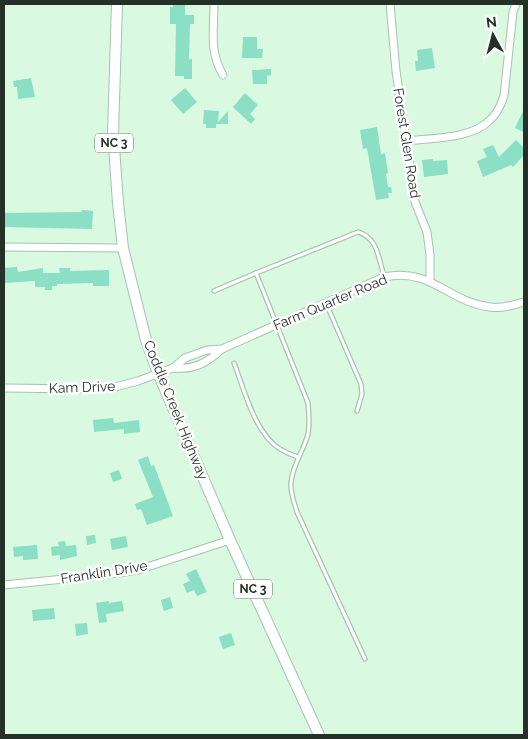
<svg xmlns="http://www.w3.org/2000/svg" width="528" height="739" font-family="Raleway,sans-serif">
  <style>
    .building { fill: #8adfc4 }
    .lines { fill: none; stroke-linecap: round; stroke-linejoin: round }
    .service-casing { stroke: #a5c4ad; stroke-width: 5.5 }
    .minor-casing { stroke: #a5c4ad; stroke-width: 9 }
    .primary-casing { stroke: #a5c4ad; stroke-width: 12 }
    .service { stroke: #fff; stroke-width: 3 }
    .minor { stroke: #fff; stroke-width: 7 }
    .primary { stroke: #fff; stroke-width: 10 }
    .labels { text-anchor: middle; stroke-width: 5; stroke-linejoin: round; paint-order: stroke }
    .shield { fill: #fff; stroke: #666f68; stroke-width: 1 }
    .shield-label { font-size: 12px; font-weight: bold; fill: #253128 }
    .street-label { font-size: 14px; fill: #253128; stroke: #fff }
  </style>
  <rect width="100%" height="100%" fill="#d9f9e1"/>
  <g class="building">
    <polygon points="173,4 185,4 185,15 194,15 194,24 190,24 189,59 192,59 192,79 184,79 184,76 175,76 176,24 170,24 170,7 173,7"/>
    <polygon points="243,37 257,37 257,49 263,49 262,58 242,58"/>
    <polygon points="432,48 435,68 416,71 415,61 418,61 417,50"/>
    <polygon points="271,69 271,75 267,76 267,84 253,84 252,70"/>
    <polygon points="31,78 35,97 18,99 17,87 14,87 13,81"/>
    <polygon points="185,88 197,102 183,114 171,100"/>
    <polygon points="245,93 258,105 250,114 255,119 251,124 233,107"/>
    <polygon points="524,109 524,132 515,128"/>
    <polygon points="204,110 219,111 218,122 228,111 228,124 216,124 216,128 206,128 206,124 203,124"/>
    <polygon points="377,127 381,154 385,153 388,173 386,174 388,187 391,187 392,193 388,193 389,198 376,200 367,148 363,149 360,130"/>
    <polygon points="516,140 524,148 524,155 513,167 511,165 483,177 477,161 487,157 483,149 493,145 499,157"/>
    <polygon points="433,159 433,161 447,160 448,174 424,177 422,160"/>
    <polygon points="82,210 93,211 92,229 4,227 4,213 82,212"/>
    <polygon points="17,267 18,272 43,268 43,273 60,273 59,268 70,268 70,271 109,270 109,286 93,286 93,283 57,284 57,286 52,286 52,290 45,290 45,287 35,287 35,281 4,283 4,268"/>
    <polygon points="113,418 114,423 139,420 140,432 124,434 124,429 94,432 93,420"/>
    <polygon points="148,456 151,466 154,465 173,516 147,525 141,509 137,510 135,504 153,497 138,460"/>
    <polygon points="119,470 122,479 113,482 110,473"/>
    <polygon points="95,535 96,543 87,545 86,536"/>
    <polygon points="126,536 128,547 112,550 110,539"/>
    <polygon points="65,541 66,546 76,545 77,556 60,560 60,555 52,556 51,547 59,546 58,542"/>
    <polygon points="37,545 38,559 23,560 23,556 14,557 13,547"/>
    <polygon points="196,569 207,592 197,596 194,590 187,593 183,584 190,581 186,574"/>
    <polygon points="170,597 173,608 164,611 161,600"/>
    <polygon points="109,601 109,603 122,601 124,611 106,614 107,622 99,623 96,603"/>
    <polygon points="54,608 55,619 33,621 32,610"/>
    <polygon points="87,623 88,634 76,636 75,624"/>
    <polygon points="231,633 235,645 223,649 219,637"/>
  </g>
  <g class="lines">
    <defs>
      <g id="service">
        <polyline points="214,291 256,273"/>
        <polyline points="326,303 361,384 362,394 357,411"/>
        <path d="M 234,363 C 244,389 255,434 280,449 C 285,452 292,455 298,457"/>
        <path d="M 365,659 L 297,512 C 294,502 290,492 291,482 C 293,464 304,450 308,434 C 310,423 309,413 308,403 L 256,273 L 358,232 C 378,238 378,257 384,276"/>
      </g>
      <g id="minor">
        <path d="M 214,4 C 214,30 209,52 223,75"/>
        <polyline points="390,4 396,71 415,202 427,232 430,255 430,281"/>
        <path d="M 406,141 C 431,138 472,139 490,120 C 497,114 501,105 504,96 L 513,12 L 516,4"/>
        <polyline points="4,247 123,248"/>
        <path d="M 173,368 C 194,370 207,363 222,349 L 384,277 C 431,267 448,302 490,307 C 501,309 514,305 524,302"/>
        <polyline points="4,388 79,389 115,387 138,381 173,368 185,358 207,350 222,349"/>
        <polyline points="4,585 104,575 138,570 230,540"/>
      </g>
      <polyline id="primary" points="117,4 113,133 118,203 123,248 146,340 158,373 230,540 319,735"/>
    </defs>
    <use href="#service" class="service-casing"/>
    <use href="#minor" class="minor-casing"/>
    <use href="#primary" class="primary-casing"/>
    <use href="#service" class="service"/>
    <use href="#minor" class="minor"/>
    <use href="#primary" class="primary"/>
  </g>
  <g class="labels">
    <g class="shield">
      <rect x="95" y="133.5" width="38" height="19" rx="4"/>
      <rect x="234" y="579.5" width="38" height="19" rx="4"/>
    </g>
    <g class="shield-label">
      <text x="114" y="147">NC 3</text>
      <text x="253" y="593">NC 3</text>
    </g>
    <g class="street-label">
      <text transform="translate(407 143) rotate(81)" y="5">Forest Glen Road</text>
      <text transform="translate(330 302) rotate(-23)" y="5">Farm Quarter Road</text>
      <text transform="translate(82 387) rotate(-2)" y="5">Kam Drive</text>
      <text transform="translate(176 410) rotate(68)" y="5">Coddle Creek Highway</text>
      <text transform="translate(104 572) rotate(-9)" y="5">Franklin Drive</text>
    </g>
  </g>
  <rect width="528" height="739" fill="none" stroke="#253128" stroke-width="10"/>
  <g transform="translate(493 35) rotate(353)" stroke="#ffffff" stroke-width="4" paint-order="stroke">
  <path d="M0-4L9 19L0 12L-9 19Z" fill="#253128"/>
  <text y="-8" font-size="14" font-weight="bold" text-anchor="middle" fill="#253128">N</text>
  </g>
</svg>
